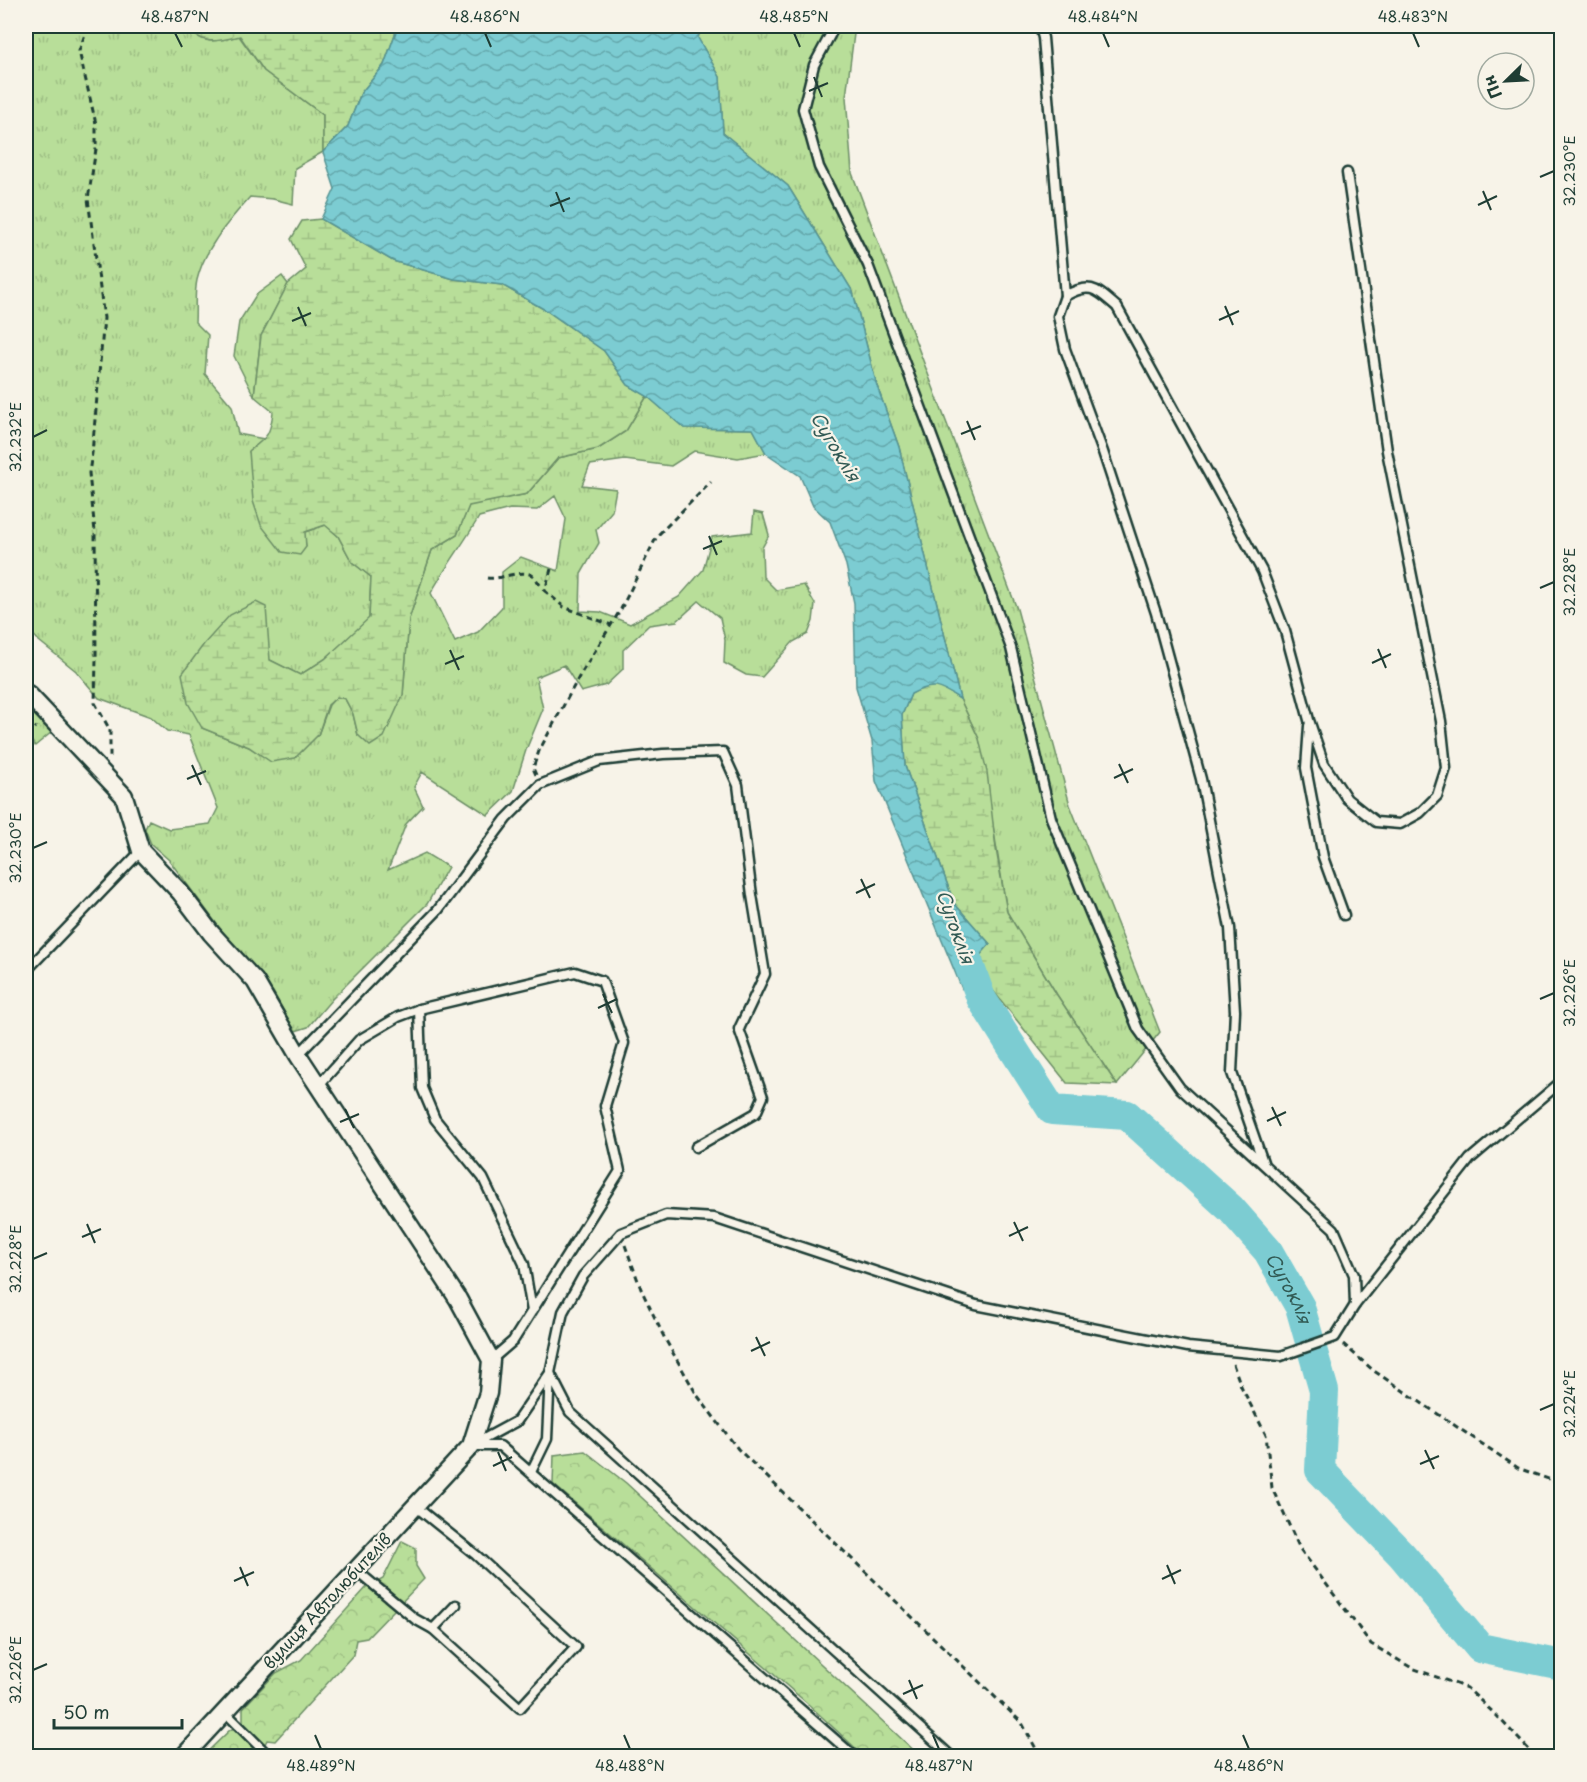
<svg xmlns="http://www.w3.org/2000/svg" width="1587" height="1782" font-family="'Playpen Sans',sans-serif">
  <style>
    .grass { fill: url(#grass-tufts); stroke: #6c8e66; stroke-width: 1.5; fill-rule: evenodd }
    .forest { fill: url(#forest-crowns); stroke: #6c8e66; stroke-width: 1.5 }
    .wetland { fill: url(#wetland-marsh); stroke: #6c8e66; stroke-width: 1.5 }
    .water { fill: url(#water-waves); stroke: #569393; stroke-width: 1.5 }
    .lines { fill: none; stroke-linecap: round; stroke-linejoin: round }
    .river { stroke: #7bccd2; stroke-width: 30 }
    .service-casing { stroke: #1f3d34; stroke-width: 13 }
    .minor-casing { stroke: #1f3d34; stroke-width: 21 }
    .path { stroke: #1f3d34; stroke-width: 3; stroke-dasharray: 6 4.5; stroke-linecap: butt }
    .service { stroke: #f7f3e8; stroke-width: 8 }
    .minor { stroke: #f7f3e8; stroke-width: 16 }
    .ticks { fill: none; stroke: #1f3d34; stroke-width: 2 }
    .labels { text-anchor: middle; stroke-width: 4.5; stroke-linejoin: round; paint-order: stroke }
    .street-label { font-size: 16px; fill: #1f3d34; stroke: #f7f3e8 }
    .water-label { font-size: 18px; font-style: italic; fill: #315a54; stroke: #f7f3e8 }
    .neatline { fill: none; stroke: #1f3d34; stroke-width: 2 }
    .ticks-label { font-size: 15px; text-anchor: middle; fill: #1f3d34 }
  </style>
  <defs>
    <pattern id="grass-tufts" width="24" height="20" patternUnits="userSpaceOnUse" patternTransform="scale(1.5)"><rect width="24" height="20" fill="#b8de99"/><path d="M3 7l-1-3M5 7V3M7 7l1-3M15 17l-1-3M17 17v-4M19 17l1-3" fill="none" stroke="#9ebf84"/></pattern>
    <pattern id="forest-crowns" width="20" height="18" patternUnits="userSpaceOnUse" patternTransform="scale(1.5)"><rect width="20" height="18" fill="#b8de99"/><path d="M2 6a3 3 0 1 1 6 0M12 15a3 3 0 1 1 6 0" fill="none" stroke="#9ebf84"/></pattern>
    <pattern id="wetland-marsh" width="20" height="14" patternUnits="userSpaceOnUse" patternTransform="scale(1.5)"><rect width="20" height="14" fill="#b8de99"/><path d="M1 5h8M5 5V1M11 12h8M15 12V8" fill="none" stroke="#9ebf84"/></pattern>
    <pattern id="water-waves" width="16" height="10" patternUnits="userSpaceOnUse" patternTransform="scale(1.5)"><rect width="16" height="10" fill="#7bccd2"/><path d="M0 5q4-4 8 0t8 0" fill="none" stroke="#64a7ab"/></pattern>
  </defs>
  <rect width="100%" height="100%" fill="#f7f3e8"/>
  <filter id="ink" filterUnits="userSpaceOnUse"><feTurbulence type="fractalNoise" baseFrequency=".0167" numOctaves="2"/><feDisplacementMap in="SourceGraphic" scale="12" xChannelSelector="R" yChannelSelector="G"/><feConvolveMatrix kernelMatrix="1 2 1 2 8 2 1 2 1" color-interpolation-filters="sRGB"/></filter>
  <g filter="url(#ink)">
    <g class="grass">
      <path d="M 26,26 L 185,26 C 204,46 214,42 239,36 L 264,71 L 323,115 L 323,152 L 295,168 L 293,204 L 273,199 L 250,197 C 229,221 205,247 197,280 C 194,293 196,309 195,322 L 208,335 L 205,374 L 232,406 L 238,434 L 264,439 L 249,452 L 306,547 L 304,532 L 326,525 L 338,536 L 352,562 L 371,577 L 369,619 L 325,659 L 300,675 L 270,660 L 202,728 L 249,747 L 271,761 L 318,735 L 329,705 L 337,696 L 345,699 L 353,714 L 358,735 L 403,695 L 409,619 L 432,550 L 457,535 L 469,505 L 527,494 L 558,458 L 598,449 L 626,431 L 647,396 L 684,428 L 753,429 L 766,453 L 738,458 L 694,451 L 671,466 L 625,460 L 590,465 L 582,485 L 616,489 L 612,511 L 596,530 L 599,543 L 581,574 L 580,611 L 600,612 L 630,624 L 679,597 L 703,570 L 712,537 L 752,532 L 754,512 L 763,514 L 769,535 L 762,548 L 763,577 L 776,590 L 804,585 L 815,604 L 813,621 L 808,634 L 793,642 L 762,677 L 746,675 L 724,663 L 725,640 L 720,618 L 699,601 L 677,621 L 649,625 L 623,650 L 623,669 L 606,685 L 581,692 L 564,665 L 536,677 L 543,709 L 526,750 L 513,791 L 488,815 L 422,772 L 414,787 L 423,806 L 406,824 L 388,870 L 425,853 L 448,867 L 427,904 L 332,999 L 308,1027 L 295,1031 L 273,992 L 228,939 L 169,860 L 151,844 L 145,829 L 149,820 L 169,829 L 210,824 L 218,808 L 189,735 L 167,731 L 151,717 L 99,698 L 76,671 L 39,641 L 26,627 ZM 555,496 L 566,519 L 558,571 L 521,557 L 502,572 L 502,607 L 478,632 L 455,642 L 431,593 C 446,566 464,543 479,517 L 510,509 L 537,510 Z"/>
      <polygon points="701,26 855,26 846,97 852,173 1017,609 1070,805 1160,1032 1117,1085 1057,995 1007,912 979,739 960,699 899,447 877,386 853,292 788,186 723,133 720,77 698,38"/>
      <polygon points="282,276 288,284 261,336 254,396 234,356 239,322 256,295"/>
      <polygon points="26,711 40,718 53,731 35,746 26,733"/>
    </g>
    <g class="forest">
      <polygon points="585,1451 626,1483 920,1756 864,1756 808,1704 553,1484 554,1455"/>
      <polygon points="402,1541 416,1548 416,1566 424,1579 367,1638 356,1640 353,1655 275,1741 267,1740 259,1756 203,1756 230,1730 243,1724 243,1708 276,1673 301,1660 366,1588 383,1579"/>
    </g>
    <g class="wetland">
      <path d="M 185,26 L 398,26 L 384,65 L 361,93 L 348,126 L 323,152 L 323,115 L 264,71 L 240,36 C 214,42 204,46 185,26 Z"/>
      <path d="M 321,219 L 393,261 L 454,279 L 502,285 L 547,311 L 604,351 L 628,385 L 647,396 L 626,431 L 598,449 L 558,458 L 527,494 L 469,506 L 457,535 L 432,550 L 409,619 L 403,695 L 384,737 L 370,746 L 358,735 L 353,714 L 345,699 L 337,697 L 328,705 L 318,735 L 295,758 L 271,762 L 249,747 L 202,728 L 188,703 L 182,674 L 204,644 L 230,615 L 256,602 L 266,607 L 270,660 L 300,675 L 325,659 L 369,618 L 371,577 L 352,562 L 338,536 L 325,525 L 305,532 L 306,547 L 300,555 L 282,552 L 261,525 L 253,501 L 249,451 C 267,437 270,436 273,412 L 254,396 L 261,336 L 288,284 L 306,269 L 291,239 L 302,221 Z"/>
      <polygon points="940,686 960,699 979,739 987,772 996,849 1007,912 1057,995 1117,1085 1067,1083 991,988 975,961 990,944 954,903 905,766 902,715 911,694 923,687"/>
    </g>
    <path class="water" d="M 398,26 L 701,26 L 698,38 L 720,77 L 723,133 L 788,186 L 853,292 L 877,386 L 899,447 L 960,699 C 940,686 933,682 911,694 L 902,715 L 905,766 L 954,903 L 990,944 L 975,961 L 991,988 L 981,998 L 962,989 L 876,781 L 872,741 L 856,687 L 854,603 L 846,565 L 830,522 L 813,506 L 800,476 L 766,453 L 753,429 L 684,428 L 647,396 L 628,385 L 604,351 L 547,311 L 502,285 L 454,279 L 393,261 L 321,219 L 335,189 L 323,152 L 348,126 L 361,93 L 384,65 Z"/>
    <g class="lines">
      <path class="river" id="s1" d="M 967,959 L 981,998 L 1052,1110 L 1127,1115 L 1231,1209 L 1268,1251 L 1300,1307 L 1324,1391 L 1320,1470 L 1402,1555 L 1480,1648 L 1562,1665"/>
      <defs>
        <g id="service">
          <polyline points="1040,26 1043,38 1065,296"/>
          <polyline points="1309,726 1306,768 1323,857 1344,915"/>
          <polyline points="26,971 141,851"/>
          <polyline points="298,1055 438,910 506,819 540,785 599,761 663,754 723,752 738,785 752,895 765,974 739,1029 763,1097 756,1113 696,1147"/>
          <polyline points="318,1086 359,1040 398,1017 419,1009"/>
          <path d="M 1263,1162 L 1232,1073 L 1235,1011 L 1230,928 L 1201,779 L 1156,613 L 1103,452 L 1065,349 L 1058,316 L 1065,296 C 1091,281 1097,290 1117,307 L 1262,571 L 1285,631 L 1309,720 L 1324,764 L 1347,799 L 1376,822 L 1400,824 L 1420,813 L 1437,796 L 1446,768 L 1441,721 L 1387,451 L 1347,173"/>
          <polyline points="1355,1305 1470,1159 1562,1081"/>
          <polyline points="491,1360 513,1341 620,1171 605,1106 624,1043 602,981 575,972 419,1009 422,1088 435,1119 483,1178 524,1264 532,1311"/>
          <polyline points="471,1446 517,1421 550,1373 563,1312 583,1276 621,1233 666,1215 714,1218 976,1305 1188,1347 1281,1356 1335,1337 1355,1305 1354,1275 1334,1229 1180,1088 1138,1029 1051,818 1011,648 868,265 819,167 803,109 814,65 835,26"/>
          <polyline points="475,1446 500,1446 854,1756"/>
          <polyline points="531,1472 547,1439 550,1373 570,1412 951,1756"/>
          <polyline points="356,1570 415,1619 433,1629 520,1708 576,1647 476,1555 415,1506"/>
          <polyline points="433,1629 456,1605"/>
          <polyline points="225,1712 269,1756"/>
        </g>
        <polyline id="minor" points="28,694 124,796 141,851 180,892 211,933 255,981 298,1055 458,1299 491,1360 488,1393 471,1446 184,1756"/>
      </defs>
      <use href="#service" class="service-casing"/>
      <use href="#minor" class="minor-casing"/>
      <g class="path">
        <polyline points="88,26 79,51 96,124 96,149 88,199 104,318 92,453 89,473 95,532 96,658 95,703 110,730 110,757"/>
        <polyline points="551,569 545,591 564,607 611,625"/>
        <path d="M 487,578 C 501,580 520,569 532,575 C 536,578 541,587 545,591"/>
        <polyline points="26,721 36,728"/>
        <polyline points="536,775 533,768 539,751 580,675 621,609 657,536 711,482"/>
        <polyline points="625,1245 641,1289 665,1339 697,1395 738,1449 1022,1723 1040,1756"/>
        <polyline points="1343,1344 1374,1371 1518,1468 1562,1484"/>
        <polyline points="1233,1364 1241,1386 1266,1435 1272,1488 1300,1549 1371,1644 1412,1668 1467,1688 1497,1716 1535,1756"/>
      </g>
      <use href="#service" class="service"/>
      <use href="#minor" class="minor"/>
    </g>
  </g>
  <path class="ticks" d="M 175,33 L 182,47M 485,33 L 491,47M 794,33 L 800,47M 1103,33 L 1109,47M 1413,33 L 1419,47M 814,77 L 822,97M 809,91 L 828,83M 1540,177 L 1554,171M 1483,191 L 1491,210M 556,192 L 564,212M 1478,205 L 1497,196M 550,206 L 570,198M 1225,306 L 1233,325M 298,307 L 306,326M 1219,320 L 1239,311M 292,321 L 311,313M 967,421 L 975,440M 961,434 L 981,426M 33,437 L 47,430M 709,536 L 717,555M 703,549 L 722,541M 1540,588 L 1554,582M 1378,649 L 1386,668M 450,650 L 459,670M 1372,663 L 1391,654M 445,664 L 464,656M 1119,764 L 1128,783M 192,765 L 201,785M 1114,778 L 1133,769M 187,779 L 206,771M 33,848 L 47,842M 861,879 L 870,898M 856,893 L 875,884M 603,994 L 612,1013M 1540,999 L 1554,993M 598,1008 L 617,999M 1272,1107 L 1281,1126M 345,1109 L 354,1128M 1267,1121 L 1286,1112M 340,1122 L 359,1114M 1014,1222 L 1023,1241M 87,1224 L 95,1243M 1009,1236 L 1028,1227M 82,1237 L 101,1229M 33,1259 L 47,1253M 756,1337 L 765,1356M 751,1351 L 770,1342M 1540,1410 L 1554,1404M 1425,1450 L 1434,1469M 498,1452 L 506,1471M 1420,1464 L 1439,1456M 493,1466 L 512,1457M 1167,1565 L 1175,1584M 240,1567 L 248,1586M 1162,1579 L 1181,1570M 234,1581 L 254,1572M 33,1670 L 47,1664M 909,1680 L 917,1699M 903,1694 L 923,1685M 315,1735 L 321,1749M 624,1735 L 630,1749M 933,1735 L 939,1749M 1243,1735 L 1249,1749"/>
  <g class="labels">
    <g class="street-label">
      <text transform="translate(327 1601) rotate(-47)" y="6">вулиця Автолюбителів</text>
    </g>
    <g class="water-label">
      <text transform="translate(835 447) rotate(59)" y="6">Сугоклія</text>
      <text transform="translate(955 927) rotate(70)" y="6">Сугоклія</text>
      <text dy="6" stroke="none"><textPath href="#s1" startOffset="488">Сугоклія</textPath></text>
    </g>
  </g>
  <rect width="1587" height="1782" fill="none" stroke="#f7f3e8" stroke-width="66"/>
  <g transform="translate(1506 81) rotate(246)"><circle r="28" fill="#f7f3e8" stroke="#a1aaa0" stroke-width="1.5"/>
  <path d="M0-4.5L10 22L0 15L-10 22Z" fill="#1f3d34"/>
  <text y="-9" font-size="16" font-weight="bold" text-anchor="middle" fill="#1f3d34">Пн</text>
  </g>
  <path d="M54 1719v9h128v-9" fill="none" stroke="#1f3d34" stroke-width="3"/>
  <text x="63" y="1719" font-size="18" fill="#1f3d34" stroke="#f7f3e8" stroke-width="4.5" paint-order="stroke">50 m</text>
  <rect x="33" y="33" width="1521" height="1716" class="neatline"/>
  <g class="ticks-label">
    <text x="175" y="22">48.487°N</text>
    <text x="485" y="22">48.486°N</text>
    <text x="794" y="22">48.485°N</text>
    <text x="1103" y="22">48.484°N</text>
    <text x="1413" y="22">48.483°N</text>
    <text transform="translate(1570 171) rotate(-90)" y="5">32.230°E</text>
    <text transform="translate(16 437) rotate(-90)" y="5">32.232°E</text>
    <text transform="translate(1570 582) rotate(-90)" y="5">32.228°E</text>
    <text transform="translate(16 848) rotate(-90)" y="5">32.230°E</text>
    <text transform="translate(1570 993) rotate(-90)" y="5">32.226°E</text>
    <text transform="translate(16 1259) rotate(-90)" y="5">32.228°E</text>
    <text transform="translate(1570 1404) rotate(-90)" y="5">32.224°E</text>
    <text transform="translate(16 1670) rotate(-90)" y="5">32.226°E</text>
    <text x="321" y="1771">48.489°N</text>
    <text x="630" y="1771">48.488°N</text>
    <text x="939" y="1771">48.487°N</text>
    <text x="1249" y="1771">48.486°N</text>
  </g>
</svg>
